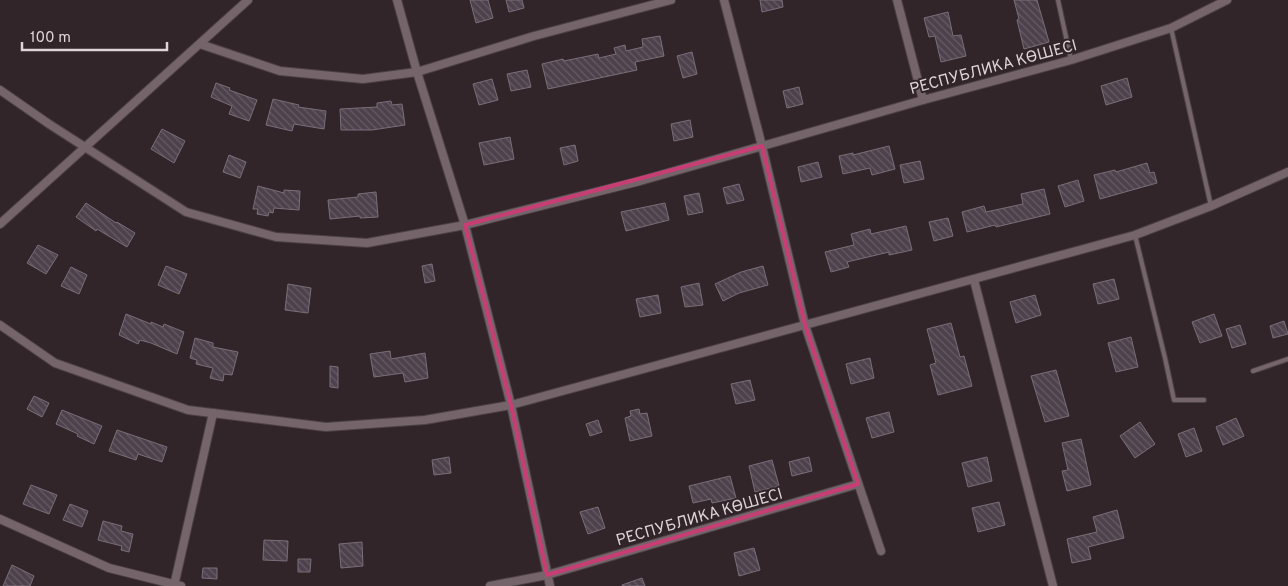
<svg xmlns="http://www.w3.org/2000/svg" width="1288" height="586" font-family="Overpass,sans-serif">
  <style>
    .building { fill: url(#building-back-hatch); stroke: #7a6e79 }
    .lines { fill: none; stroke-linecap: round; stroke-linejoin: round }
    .lane-casing { stroke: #4c4145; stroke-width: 6 }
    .street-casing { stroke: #4c4145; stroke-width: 10 }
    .lane { stroke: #75656b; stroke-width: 4 }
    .street { stroke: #75656b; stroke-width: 8 }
    .marked { fill: none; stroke: #c73e74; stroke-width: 4; stroke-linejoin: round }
    .labels { text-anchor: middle; stroke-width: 4; stroke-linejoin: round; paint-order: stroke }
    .street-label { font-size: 16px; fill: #ddd4d7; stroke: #32252a }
  </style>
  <defs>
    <pattern id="building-back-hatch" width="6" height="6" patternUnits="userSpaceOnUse" patternTransform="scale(1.25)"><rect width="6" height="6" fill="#4d414b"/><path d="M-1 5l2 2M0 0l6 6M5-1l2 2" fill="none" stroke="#665c64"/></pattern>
  </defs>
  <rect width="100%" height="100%" fill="#32252a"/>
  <g class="building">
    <polygon points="470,0 488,0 493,18 476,23"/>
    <polygon points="506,0 522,0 524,8 509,12"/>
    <polygon points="760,0 782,0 783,7 762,12"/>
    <polygon points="1014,0 1037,0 1049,42 1024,49 1017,20 1019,19"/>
    <polygon points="948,12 953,36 961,35 966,56 941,62 935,36 929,37 924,18"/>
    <polygon points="660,36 664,56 635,62 637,70 548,89 542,64 563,59 564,61 598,54 599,58 616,54 614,48 625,45 626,51 643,47 642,39"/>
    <polygon points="692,52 697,74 683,78 677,56"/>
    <polygon points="527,70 531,87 511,91 507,74"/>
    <polygon points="1127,78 1132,97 1106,105 1101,86"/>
    <polygon points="492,79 498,100 479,105 473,84"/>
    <polygon points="216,83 230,88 229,90 257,100 249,121 229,114 232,106 211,97"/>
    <polygon points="799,87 803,104 787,108 783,91"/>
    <polygon points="273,99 299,105 298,107 326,111 324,129 294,124 292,131 266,125"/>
    <polygon points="391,101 392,105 402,104 405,125 372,130 341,130 340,109 377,107 377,103"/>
    <polygon points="690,120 693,137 674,141 671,124"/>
    <polygon points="162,129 185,141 174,163 151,149"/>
    <polygon points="510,137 514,159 484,165 479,143"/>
    <polygon points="575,145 578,161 564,165 560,148"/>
    <polygon points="889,146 895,169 872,175 870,168 843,174 839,156 853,153 853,155"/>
    <polygon points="229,155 246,162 240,178 223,172"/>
    <polygon points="920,161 924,179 904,183 900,165"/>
    <polygon points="818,162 822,177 801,182 798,167"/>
    <polygon points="1147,163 1150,173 1154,172 1157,183 1100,199 1094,175 1115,170 1116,172"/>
    <polygon points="1078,180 1084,201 1065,207 1058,186"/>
    <polygon points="739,184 744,200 727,204 723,188"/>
    <polygon points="258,186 284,193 284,190 300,191 299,210 274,208 273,213 269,212 268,216 257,214 258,209 253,209"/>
    <polygon points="1044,189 1050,214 996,227 995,225 967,232 962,212 984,206 986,212 1023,204 1021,194"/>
    <polygon points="376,192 378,217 360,218 360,216 330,219 328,200 358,197 358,194"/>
    <polygon points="699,193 703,212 688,215 684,196"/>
    <polygon points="86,203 116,223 117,222 135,233 127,247 97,229 96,231 76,217"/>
    <polygon points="665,203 669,220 626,231 621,212"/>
    <polygon points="948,218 953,236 934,241 929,222"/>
    <polygon points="906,226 912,250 889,255 889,252 847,262 849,267 831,272 825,252 854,245 851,234 870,229 871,234"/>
    <polygon points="38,245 58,255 46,274 27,263"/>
    <polygon points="432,264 435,281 425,283 422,266"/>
    <polygon points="166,266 187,274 179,294 158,285"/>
    <polygon points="763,266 768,285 739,293 723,301 715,284 741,272"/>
    <polygon points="71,267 87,275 79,294 61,286"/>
    <polygon points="1114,279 1119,299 1098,304 1093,284"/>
    <polygon points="699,283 703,305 685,307 681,287"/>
    <polygon points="288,284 311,288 308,313 285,310"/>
    <polygon points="658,295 661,313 640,317 636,299"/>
    <polygon points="1035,295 1041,315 1016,323 1010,302"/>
    <polygon points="126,314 151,324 151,322 163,327 164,324 184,332 177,354 151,343 140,340 138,344 119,335"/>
    <polygon points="1214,314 1222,336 1200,343 1192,322"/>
    <polygon points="1284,321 1288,334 1273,338 1270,326"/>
    <polygon points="951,323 960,357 964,356 972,386 938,395 930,365 936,363 927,329"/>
    <polygon points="1240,325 1246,344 1232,348 1226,329"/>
    <polygon points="1131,337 1138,367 1116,372 1108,343"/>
    <polygon points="195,338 213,343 213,347 238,352 232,375 224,374 223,381 210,378 213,368 196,364 197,360 190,358"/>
    <polygon points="390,351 391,359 425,353 428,378 405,382 403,373 374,377 370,354"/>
    <polygon points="870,358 874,378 851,384 846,364"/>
    <polygon points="330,366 338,367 338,388 330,387"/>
    <polygon points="1056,370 1069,416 1045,422 1031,376"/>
    <polygon points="750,380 755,400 736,404 731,384"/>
    <polygon points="34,396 49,403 42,417 27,409"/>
    <polygon points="639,409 640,414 647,413 652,436 630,441 625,418 631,416 630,411"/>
    <polygon points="62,410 102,426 94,444 77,436 78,434 56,424"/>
    <polygon points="889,412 894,432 872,438 866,418"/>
    <polygon points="1236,418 1244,436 1223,445 1216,427"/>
    <polygon points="598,420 602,432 590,436 586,424"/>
    <polygon points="1140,422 1155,444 1135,458 1120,436"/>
    <polygon points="1194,428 1202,451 1186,457 1178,434"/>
    <polygon points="117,430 167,447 162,462 138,454 136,460 109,451"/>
    <polygon points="1081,439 1091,485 1067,491 1062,471 1068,470 1062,443"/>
    <polygon points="449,457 451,473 434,475 432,460"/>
    <polygon points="809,457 812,471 792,476 789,462"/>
    <polygon points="987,457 992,481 968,487 962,463"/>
    <polygon points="772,460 779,486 755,492 749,466"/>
    <polygon points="730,476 736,498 712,503 711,499 693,503 689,486"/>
    <polygon points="31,485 57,495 49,514 23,504"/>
    <polygon points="999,502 1005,525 978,532 972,508"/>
    <polygon points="70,504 88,511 82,527 63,520"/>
    <polygon points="598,507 605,528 588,534 580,512"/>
    <polygon points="1117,510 1124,538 1088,547 1091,559 1072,563 1067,539 1097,532 1093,517"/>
    <polygon points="103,521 122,526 121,531 133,534 129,552 121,550 122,546 98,540"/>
    <polygon points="264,540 288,541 287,561 263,560"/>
    <polygon points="362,542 363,566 341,568 339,544"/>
    <polygon points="754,548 760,570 739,576 734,553"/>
    <polygon points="298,559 311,559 310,572 298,572"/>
    <polygon points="12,565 34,576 30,586 3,586"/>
    <polygon points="203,568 217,568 217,579 202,578"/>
    <polygon points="642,578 645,586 622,586 622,585"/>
  </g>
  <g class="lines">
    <defs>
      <g id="lane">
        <polyline points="1058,0 1071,60"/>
        <polyline points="1171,28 1211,206"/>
        <polyline points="1135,235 1165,358 1174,400 1204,400"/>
        <polyline points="1253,371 1288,359"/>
      </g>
      <g id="street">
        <polyline points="397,0 417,72 465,225 511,405 550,586"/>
        <polyline points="724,0 762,146 805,325 881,551"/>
        <polyline points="897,0 923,100"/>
        <polyline points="200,44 280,71 363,79 417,72 534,36 671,0"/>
        <polyline points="0,90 49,124 186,212 276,237 367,243 465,225 640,181 923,100 1071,60 1171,28 1227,0"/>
        <polyline points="0,224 248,0"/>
        <polyline points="974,280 1053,586"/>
        <polyline points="0,325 55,363 188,410 326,427 425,420 511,405 1135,235 1211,206 1288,172"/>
        <polyline points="0,519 109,568 181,586"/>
        <polyline points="174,586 213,413"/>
        <polyline points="490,586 547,575 858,484"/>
      </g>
    </defs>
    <use href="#lane" class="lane-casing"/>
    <use href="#street" class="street-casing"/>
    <use href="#lane" class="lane"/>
    <use href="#street" class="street"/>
  </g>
  <path class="marked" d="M 762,146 L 805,325 L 858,484 L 547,575 L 511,405 L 465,225 Z"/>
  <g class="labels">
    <g class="street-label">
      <text transform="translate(993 66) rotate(-15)" y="6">РЕСПУБЛИКА КӨШЕСІ</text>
      <text transform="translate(699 516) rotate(-16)" y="6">РЕСПУБЛИКА КӨШЕСІ</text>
    </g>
  </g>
  <path d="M22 42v8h145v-8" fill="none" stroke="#ddd4d7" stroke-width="2.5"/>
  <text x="30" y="42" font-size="15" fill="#ddd4d7" stroke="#32252a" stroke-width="4" paint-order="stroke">100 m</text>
</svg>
